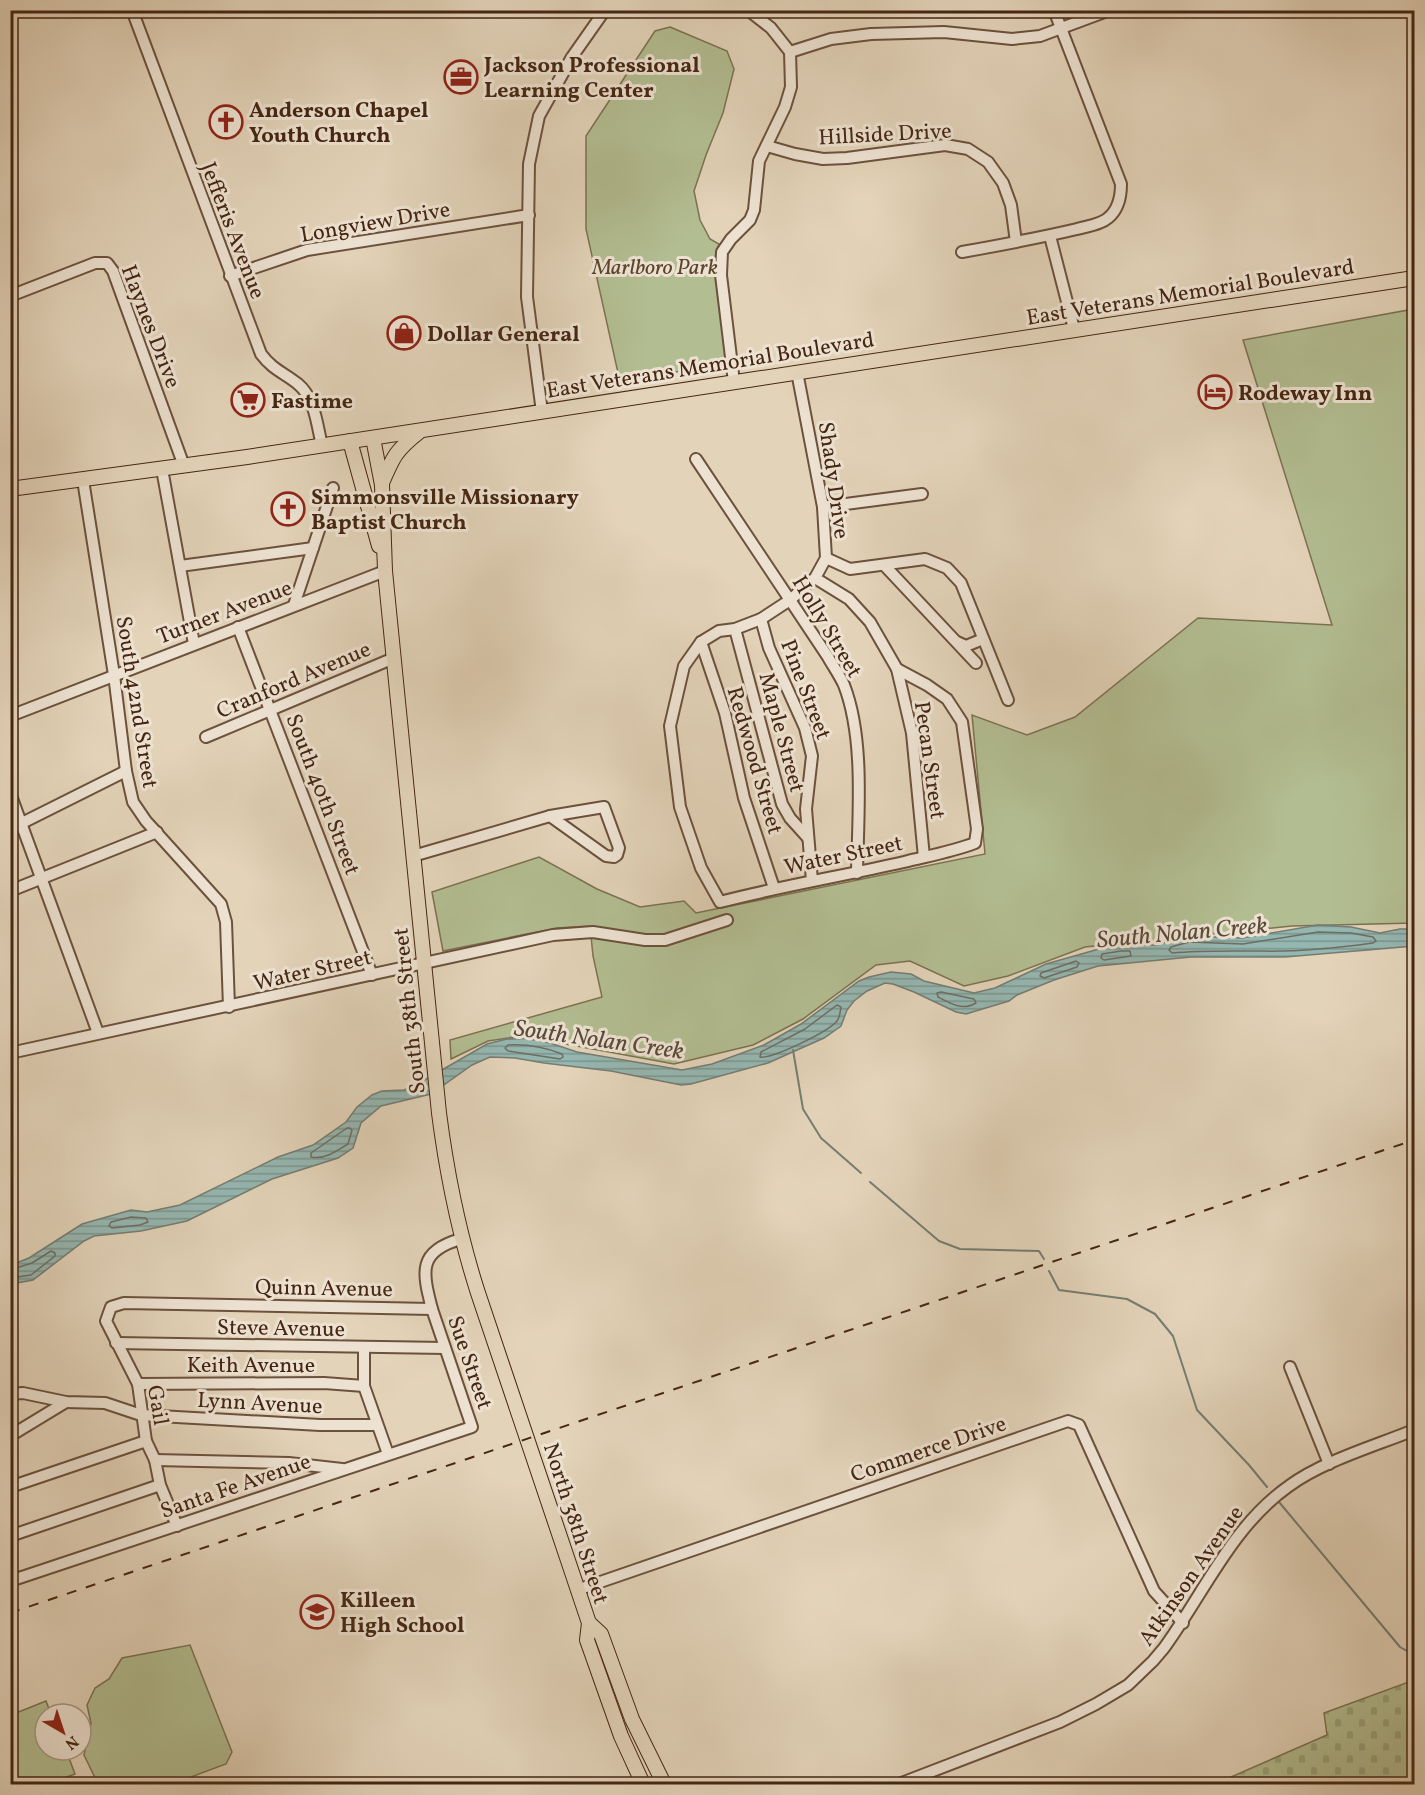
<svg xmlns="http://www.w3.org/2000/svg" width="1425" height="1795" font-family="Vollkorn,serif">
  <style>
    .cemetery { fill: url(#cemetery-stones); stroke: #7c7252; stroke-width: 1.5 }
    .green { fill: #b2bd91; stroke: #7c7252; stroke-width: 1.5 }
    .water { fill: url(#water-rules); stroke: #757d72; stroke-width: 1.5 }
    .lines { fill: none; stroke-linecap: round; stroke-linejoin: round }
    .shore { stroke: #6d6e62; stroke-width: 1.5 }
    .stream { stroke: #757d72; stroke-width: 2 }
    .minor-casing { stroke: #6c513c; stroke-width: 14 }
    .major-casing { stroke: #452612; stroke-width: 16 }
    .minor { stroke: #ede2d2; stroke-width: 10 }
    .major { stroke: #e3d3b9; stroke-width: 14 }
    .rail { stroke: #452612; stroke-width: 2; stroke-dasharray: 10 10; stroke-linecap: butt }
    .labels { text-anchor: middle; stroke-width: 6; stroke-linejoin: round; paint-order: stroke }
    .poi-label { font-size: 22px; font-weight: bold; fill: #452612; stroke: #ede2d2; text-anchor: start }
    .street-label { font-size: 22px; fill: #452612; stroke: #ede2d2 }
    .park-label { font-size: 22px; font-style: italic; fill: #5b442b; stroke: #ede2d2 }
    .water-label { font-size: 24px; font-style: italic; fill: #594a3a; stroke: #ede2d2 }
  </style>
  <defs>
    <pattern id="cemetery-stones" width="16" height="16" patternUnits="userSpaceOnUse" patternTransform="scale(1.5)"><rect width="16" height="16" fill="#b2bd91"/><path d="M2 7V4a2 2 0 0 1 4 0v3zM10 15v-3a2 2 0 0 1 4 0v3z" fill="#9aa27c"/></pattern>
    <pattern id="water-rules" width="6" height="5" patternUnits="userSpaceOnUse" patternTransform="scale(1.5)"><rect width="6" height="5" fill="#95b7b2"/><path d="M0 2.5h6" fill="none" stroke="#7b958f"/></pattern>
  </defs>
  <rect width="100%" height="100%" fill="#e3d3b9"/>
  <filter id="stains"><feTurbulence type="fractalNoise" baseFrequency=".00333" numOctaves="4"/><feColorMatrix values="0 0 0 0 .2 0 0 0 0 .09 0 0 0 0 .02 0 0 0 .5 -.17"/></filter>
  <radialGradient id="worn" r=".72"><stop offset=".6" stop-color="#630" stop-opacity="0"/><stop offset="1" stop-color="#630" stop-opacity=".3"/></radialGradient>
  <polygon class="cemetery" points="1414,1680 1414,1784 1215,1784 1327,1735 1324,1713"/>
  <g class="green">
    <polygon points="670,27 727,51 734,69 723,113 706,155 694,191 700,220 710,239 719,244 714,260 732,362 620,382 586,229 586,136 655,31"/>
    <polygon points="1414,309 1414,923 1292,926 1085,947 1008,976 964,986 910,961 876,965 803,1019 753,1045 674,1064 522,1036 488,1041 451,1059 450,1040 602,997 593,956 590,926 557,928 443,951 432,892 539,857 597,889 640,907 684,901 696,913 985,854 972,715 1027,735 1075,717 1198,618 1332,625 1243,340"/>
    <polygon points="190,1645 232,1752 226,1764 172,1784 98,1784 84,1755 91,1723 87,1705 95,1688 109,1679 122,1658"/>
    <polygon points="46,1701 51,1714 45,1714 45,1750 66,1750 75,1774 48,1784 15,1784 11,1774 11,1715"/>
  </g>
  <polygon class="water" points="1318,925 1351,927 1380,933 1400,929 1414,929 1414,946 1285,957 1191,957 1098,966 1054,980 1017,995 1009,1001 966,1014 956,1012 914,992 893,984 885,983 867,991 854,1001 847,1010 841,1026 824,1038 768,1063 691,1084 681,1085 611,1071 544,1063 515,1058 490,1057 472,1065 431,1094 381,1106 361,1123 353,1148 338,1158 272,1179 187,1221 141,1231 94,1236 84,1241 33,1280 11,1284 11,1265 29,1258 82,1224 131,1210 147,1212 180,1205 278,1157 313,1145 346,1122 357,1107 372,1095 382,1091 404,1090 414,1086 487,1044 507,1039 525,1038 550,1043 577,1052 682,1070 712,1064 764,1045 801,1024 859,981 869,977 891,972 911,974 924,981 974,993 995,988 1046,964 1106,947 1120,945 1156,945 1188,936 1242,938"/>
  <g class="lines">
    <g class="shore">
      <path d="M 1318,932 L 1351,933 L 1373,937 L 1376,941 L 1373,943 C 1337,948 1298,952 1261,951 C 1231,951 1202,950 1172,953 L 1169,950 L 1171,947 L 1189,942 L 1243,944 Z"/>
      <polygon points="1121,951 1130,951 1131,956 1104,960 1101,958 1102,954"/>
      <polygon points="1076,961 1079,963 1077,967 1044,978 1040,976 1041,973"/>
      <path d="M 941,992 L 974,999 L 976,1003 C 963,1011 951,1004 938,997 L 937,993 Z"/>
      <path d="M 837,1005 L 841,1007 C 840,1012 840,1017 837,1021 C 828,1032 772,1059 760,1057 L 761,1052 L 805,1029 Z"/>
      <path d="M 508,1045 C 527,1044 544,1047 562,1054 L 563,1057 L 560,1059 L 508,1051 L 505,1048 Z"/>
      <path d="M 347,1128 L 350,1128 L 352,1130 L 348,1144 C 337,1151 324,1160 311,1157 L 311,1153 Z"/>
      <polygon points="131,1217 146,1218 148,1222 140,1225 112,1228 109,1226 111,1222"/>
      <polyline points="10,1270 32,1263 51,1251 55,1253 55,1256 31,1275 10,1278"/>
    </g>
    <g class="stream">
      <polyline points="793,1050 803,1109 821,1138 861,1173"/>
      <polyline points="870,1182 939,1241 960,1249 1039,1251 1044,1259"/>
      <polyline points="1049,1271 1059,1290 1127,1299 1155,1314 1173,1336 1197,1410 1249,1465 1267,1487"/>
      <polyline points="1279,1502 1400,1647 1414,1655"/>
    </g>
    <defs>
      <g id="minor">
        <path d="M 132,10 L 261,354 C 273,370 283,372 298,384 C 315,398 317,425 322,446"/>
        <polyline points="790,52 831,39 871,34 944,32 1012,39 1040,36 1110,10"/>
        <polyline points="767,146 795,154 823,159 847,158 945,145 968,149 988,162 1003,183 1011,205 1016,242"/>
        <polyline points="1050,236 1074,329"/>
        <path d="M 962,252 C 1001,245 1039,238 1077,229 C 1087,226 1100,225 1108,218 C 1118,210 1121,197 1121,184 L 1054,10"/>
        <polyline points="230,276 307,250 529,215"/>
        <polyline points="10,296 95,263 107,263 113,271 184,466"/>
        <path d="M 797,372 L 823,507 L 826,558 L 815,578 L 790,600 L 761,619 L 735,629 L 719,631 L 701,642 L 684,666 L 670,726 L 680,807 L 701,868 L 720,902 C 781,886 843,876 904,862 C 928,856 951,852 975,843 L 977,829 L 962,722 L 947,699 L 927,685 L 897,669 L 870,622 L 849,599 L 815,578"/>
        <polyline points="734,382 721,275 722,252 731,239 750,220 754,210 759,161 785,107 791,87 790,52 771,28 748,10"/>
        <polyline points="542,412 527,297 529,164 539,116 572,57 605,10"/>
        <path d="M 696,459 L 828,657 C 833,666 840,676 844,685 C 865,739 858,815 857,873"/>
        <polyline points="162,469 194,644"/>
        <polyline points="83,480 114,675 126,771 133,802 146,821 221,904 226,922 229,1007"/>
        <polyline points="823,507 922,494"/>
        <polyline points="826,558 850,569 925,559 947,568 961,583 1008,700"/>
        <polyline points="180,566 313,548"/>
        <polyline points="885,566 976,663"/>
        <polyline points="294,605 333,488"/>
        <polyline points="761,619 769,648 805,728 812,756 806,809 812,881"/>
        <polyline points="238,627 372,975"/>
        <polyline points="735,629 782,804 790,818 808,838"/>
        <polyline points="701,642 725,713 744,798 774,888"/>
        <polyline points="957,642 966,646 983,639"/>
        <polyline points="897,669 912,733 924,857"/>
        <polyline points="10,716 385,571"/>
        <polyline points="206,737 394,658"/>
        <polyline points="10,793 98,1033"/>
        <polygon points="604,807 619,848 617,855 614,857 606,856 550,816"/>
        <polyline points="10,829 126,771"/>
        <polyline points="413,856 550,816"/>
        <polyline points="10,891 157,832"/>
        <polyline points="10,1053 553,935 593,932 645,940 665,940 727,920"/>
        <polyline points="116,1343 445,1348"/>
        <polyline points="364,1348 364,1386 388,1454"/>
        <polyline points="1290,1367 1329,1464"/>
        <polyline points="138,1384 324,1383 364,1386"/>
        <polyline points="10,1394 23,1393 66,1402 105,1403 141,1415 320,1425 377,1425"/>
        <polyline points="10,1436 66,1402"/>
        <polyline points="155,1460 289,1463 342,1469"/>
        <polyline points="10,1487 146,1441"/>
        <path d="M 177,1526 L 160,1485 L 155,1460 L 146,1441 L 138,1384 L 106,1321 L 111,1307 L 124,1303 L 432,1309 C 422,1271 418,1251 461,1239"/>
        <polyline points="10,1536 160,1485"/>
        <polyline points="10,1581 472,1427 432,1309"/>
        <polyline points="577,1590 1068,1421 1079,1425 1154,1591 1183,1623"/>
        <path d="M 899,1784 L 1060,1722 L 1096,1704 L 1128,1685 L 1153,1661 L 1164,1648 C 1204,1593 1232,1526 1289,1486 C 1323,1461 1375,1446 1414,1430"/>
      </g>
      <g id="major">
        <path d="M 373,438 L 382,485 L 385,571 L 439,1113 C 447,1175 459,1234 478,1293 L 589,1623 L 587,1640 L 621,1736 L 643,1784"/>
        <polyline points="350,441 379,546"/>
        <path d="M 382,483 C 393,457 396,450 419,432"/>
        <polyline points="10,489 247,457 1414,278"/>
        <polyline points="589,1623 601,1634 632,1719 664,1784"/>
      </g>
    </defs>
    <use href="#minor" class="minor-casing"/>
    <use href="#major" class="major-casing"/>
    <use href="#minor" class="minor"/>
    <use href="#major" class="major"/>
    <polyline class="rail" points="10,1613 1414,1140"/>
  </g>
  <defs>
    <symbol id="office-ring" viewBox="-11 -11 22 22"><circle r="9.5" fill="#ede2d2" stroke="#8f2418" stroke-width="1.5"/><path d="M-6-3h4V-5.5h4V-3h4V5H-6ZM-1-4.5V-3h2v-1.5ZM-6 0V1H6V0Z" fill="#8f2418"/></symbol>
    <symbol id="church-ring" viewBox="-11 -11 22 22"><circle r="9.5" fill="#ede2d2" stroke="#8f2418" stroke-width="1.5"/><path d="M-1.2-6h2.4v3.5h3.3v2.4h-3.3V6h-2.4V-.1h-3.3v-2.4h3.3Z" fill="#8f2418"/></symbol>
    <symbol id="shop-ring" viewBox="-11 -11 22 22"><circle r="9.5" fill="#ede2d2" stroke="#8f2418" stroke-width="1.5"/><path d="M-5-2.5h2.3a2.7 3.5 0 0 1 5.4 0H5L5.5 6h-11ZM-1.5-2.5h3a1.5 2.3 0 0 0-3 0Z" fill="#8f2418"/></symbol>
    <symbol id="hotel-ring" viewBox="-11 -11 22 22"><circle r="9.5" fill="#ede2d2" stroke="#8f2418" stroke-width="1.5"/><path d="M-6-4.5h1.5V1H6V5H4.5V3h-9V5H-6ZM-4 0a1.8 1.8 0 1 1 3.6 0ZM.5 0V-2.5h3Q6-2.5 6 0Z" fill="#8f2418"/></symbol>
    <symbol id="supermarket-ring" viewBox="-11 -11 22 22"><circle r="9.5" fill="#ede2d2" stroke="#8f2418" stroke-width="1.5"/><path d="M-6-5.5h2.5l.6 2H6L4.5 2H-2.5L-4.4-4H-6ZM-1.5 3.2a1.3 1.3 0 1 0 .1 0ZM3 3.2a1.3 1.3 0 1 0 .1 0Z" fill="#8f2418"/></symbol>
    <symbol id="school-ring" viewBox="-11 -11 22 22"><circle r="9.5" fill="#ede2d2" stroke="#8f2418" stroke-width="1.5"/><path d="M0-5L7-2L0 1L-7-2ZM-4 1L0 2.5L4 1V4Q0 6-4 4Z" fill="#8f2418"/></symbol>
  </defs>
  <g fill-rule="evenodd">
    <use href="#office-ring" x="442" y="58" width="38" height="38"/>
    <use href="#church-ring" x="207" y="103" width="38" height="38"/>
    <use href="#shop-ring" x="385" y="314" width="38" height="38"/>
    <use href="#hotel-ring" x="1196" y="373" width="38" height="38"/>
    <use href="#supermarket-ring" x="229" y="381" width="38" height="38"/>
    <use href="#church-ring" x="269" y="490" width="38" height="38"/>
    <use href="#school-ring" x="298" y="1593" width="38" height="38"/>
  </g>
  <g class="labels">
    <g class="poi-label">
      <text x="484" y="72">Jackson Professional<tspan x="484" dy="25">Learning Center</tspan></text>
      <text x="249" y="117">Anderson Chapel<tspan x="249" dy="25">Youth Church</tspan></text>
      <text x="427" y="341">Dollar General</text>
      <text x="1238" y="400">Rodeway Inn</text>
      <text x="271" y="408">Fastime</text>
      <text x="311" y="504">Simmonsville Missionary<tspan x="311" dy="25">Baptist Church</tspan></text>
      <text x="340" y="1607">Killeen<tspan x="340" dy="25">High School</tspan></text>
    </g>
    <g class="street-label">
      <text transform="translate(885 133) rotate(-3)" y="8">Hillside Drive</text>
      <text transform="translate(375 221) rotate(-10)" y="8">Longview Drive</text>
      <text transform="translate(234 230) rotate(69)" y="8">Jefferis Avenue</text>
      <text transform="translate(1190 291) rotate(-9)" y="8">East Veterans Memorial Boulevard</text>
      <text transform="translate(152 326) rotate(69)" y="8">Haynes Drive</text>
      <text transform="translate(710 364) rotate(-9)" y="8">East Veterans Memorial Boulevard</text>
      <text transform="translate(835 480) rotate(82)" y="8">Shady Drive</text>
      <text transform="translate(224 611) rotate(-21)" y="8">Turner Avenue</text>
      <text transform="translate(828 626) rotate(59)" y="8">Holly Street</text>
      <text transform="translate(293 679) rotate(-23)" y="8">Cranford Avenue</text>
      <text transform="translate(807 689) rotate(69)" y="8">Pine Street</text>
      <text transform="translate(138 702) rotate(81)" y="8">South 42nd Street</text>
      <text transform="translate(783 732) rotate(75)" y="8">Maple Street</text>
      <text transform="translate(756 760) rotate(74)" y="8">Redwood Street</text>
      <text transform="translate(931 760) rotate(82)" y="8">Pecan Street</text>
      <text transform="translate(324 794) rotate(69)" y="8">South 40th Street</text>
      <text transform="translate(843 854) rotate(-12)" y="8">Water Street</text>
      <text transform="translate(312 969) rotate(-13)" y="8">Water Street</text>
      <text transform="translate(408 1011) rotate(-96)" y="8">South 38th Street</text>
      <text transform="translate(324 1287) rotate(1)" y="8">Quinn Avenue</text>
      <text transform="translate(281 1327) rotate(1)" y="8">Steve Avenue</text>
      <text transform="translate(471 1362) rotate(71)" y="8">Sue Street</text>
      <text x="251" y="1372">Keith Avenue</text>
      <text transform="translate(260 1402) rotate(3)" y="8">Lynn Avenue</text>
      <text transform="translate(159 1405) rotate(80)" y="8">Gail</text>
      <text transform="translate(928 1448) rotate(-19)" y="8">Commerce Drive</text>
      <text transform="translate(235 1485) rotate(-19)" y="8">Santa Fe Avenue</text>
      <text transform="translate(577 1523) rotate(72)" y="8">North 38th Street</text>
      <text transform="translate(1190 1575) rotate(-55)" y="8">Atkinson Avenue</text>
    </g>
    <g class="park-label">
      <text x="655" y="274">Marlboro Park</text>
    </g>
    <g class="water-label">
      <text transform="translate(1182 932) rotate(-5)" y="8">South Nolan Creek</text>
      <text transform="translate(599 1039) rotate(8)" y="8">South Nolan Creek</text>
    </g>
  </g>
  <rect width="1425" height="1795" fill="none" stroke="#e3d3b9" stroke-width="36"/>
  <rect x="12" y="12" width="1401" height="1771" fill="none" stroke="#452612" stroke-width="3"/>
  <rect x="18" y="18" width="1389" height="1759" fill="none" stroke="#452612" stroke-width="1.5"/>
  <g transform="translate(63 1732) rotate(141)"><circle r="28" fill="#ede2d2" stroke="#aa9785" stroke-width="1.5"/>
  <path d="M0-4.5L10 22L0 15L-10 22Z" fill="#8f2418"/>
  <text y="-9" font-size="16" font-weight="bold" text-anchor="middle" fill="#452612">N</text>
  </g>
  <rect width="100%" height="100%" filter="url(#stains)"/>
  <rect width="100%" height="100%" fill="url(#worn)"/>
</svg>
